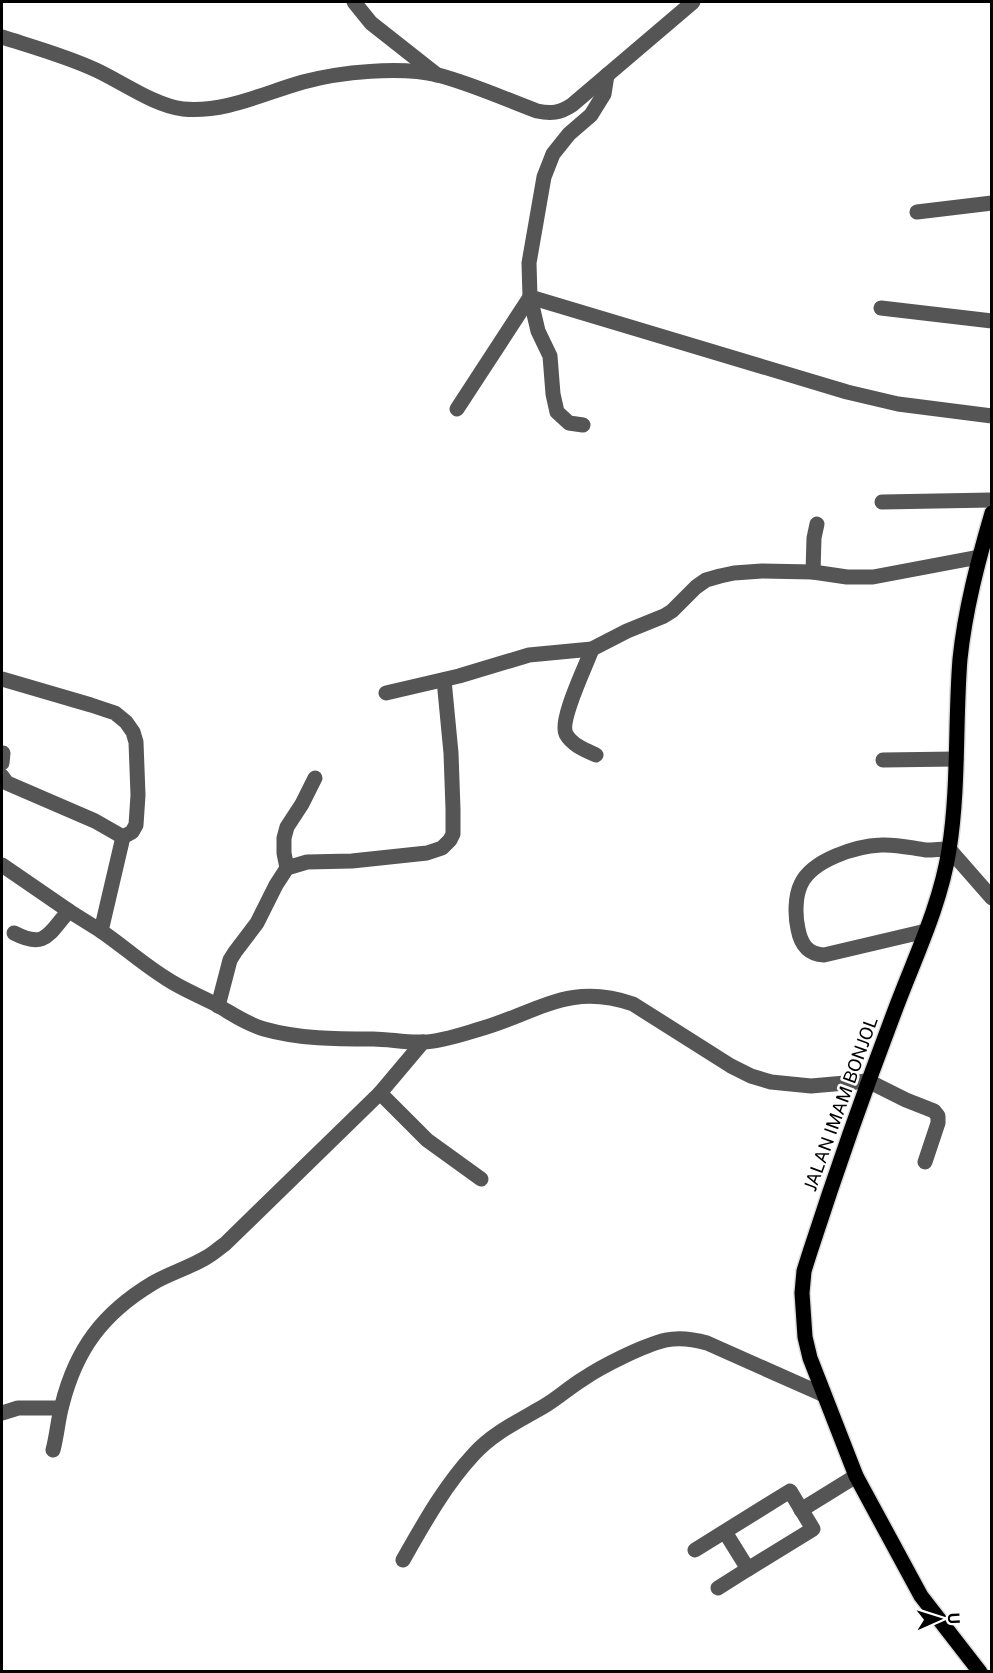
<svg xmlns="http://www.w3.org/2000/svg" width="993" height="1673" font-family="'Public Sans',sans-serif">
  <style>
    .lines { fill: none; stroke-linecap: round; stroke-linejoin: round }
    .major-casing { stroke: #dbdbdb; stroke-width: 18 }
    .minor { stroke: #555; stroke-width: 15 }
    .major { stroke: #000; stroke-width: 15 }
    .labels { text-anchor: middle; stroke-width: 5; stroke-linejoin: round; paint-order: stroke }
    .street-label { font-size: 18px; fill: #000; stroke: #fff }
  </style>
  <rect width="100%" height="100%" fill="#fff"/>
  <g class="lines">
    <defs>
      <path id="major" d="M 980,1672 L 921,1596 L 856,1476 L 810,1358 L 805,1337 L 802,1293 L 804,1271 L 810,1252 C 836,1172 864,1092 894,1013 C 914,959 940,907 949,850 C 959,788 955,721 960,659 C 965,610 978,561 992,513"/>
    </defs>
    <use href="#major" class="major-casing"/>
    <g class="minor">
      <polyline points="354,2 371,23 437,75"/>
      <path d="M 2,37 C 33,47 66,56 96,70 C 122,82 155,106 183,109 C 225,113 264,93 303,82 C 340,72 400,66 438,75 C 472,84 505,99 537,111 C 551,114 560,113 572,105 L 693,2"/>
      <polyline points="917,212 992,203"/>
      <polyline points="881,308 992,321"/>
      <polyline points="457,409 530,297 847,392 898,404 992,416"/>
      <polyline points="583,425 569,423 557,412 553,394 550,356 538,331 530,297 529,263 544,177 553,154 569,134 591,115 604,94 607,75"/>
      <polyline points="882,502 992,500"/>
      <polyline points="813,572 814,538 817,524"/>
      <path d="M 592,649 C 586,666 559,720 566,734 C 572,745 585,750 596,755"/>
      <path d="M 2,679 L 91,705 L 115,713 L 126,722 L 133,732 L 136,742 L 138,795 L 136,825 L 132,832 L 123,837 L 101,931 C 123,946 144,965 167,979 C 182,989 200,996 215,1004 C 233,1014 244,1023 264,1029 C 299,1039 337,1039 373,1039 C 389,1039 406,1043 423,1042 C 440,1042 463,1034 480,1029 C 539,1012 569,982 633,1004 L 731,1066 L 751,1076 L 771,1082 L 811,1086 L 868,1081 L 906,1100 L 934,1111 L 938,1116 L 938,1123 L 925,1162"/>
      <polyline points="386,693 459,676 529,655 592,649 627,631 664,616 672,611 696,587 706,580 720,576 734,573 762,571 813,572 847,577 873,577 979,557"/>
      <polyline points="883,760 956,759"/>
      <polyline points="2,763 3,753"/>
      <polyline points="2,776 7,783 95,821 123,837"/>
      <polyline points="2,865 69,911"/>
      <polyline points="287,868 284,853 284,838 287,827 302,804 315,778"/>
      <path d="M 926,931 L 824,955 C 808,954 801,945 798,929 C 795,916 795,896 801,884 C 812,860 856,846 881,845 C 896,844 911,848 926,850 C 934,850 942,849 949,849 L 992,898"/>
      <path d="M 14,933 C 47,950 49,932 69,911 L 101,931"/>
      <polyline points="218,1006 230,960 235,952 257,923 276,885 287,868 307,862 352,861 427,853 442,848 450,840 453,834 453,809 451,753 444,680"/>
      <polyline points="380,1093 427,1140 481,1179"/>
      <polyline points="2,1413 18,1408 61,1408"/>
      <path d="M 53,1450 C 57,1435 58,1419 62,1405 C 76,1349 103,1313 153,1283 C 170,1273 189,1268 207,1257 C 213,1254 219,1248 225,1244 L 380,1093 L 423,1042"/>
      <polyline points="801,1510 856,1476"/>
      <polyline points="695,1550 790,1491 813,1529 748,1569 725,1532"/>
      <path d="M 403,1560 C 424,1523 445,1485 474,1454 C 494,1432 521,1420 546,1405 C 559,1397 570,1387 583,1379 C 602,1366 644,1345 666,1340 C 680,1337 693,1339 707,1343 L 824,1395"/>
      <polyline points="718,1588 748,1569"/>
    </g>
    <use href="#major" class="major"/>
  </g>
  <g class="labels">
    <g class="street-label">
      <text transform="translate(841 1104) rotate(-70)" y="6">JALAN IMAM BONJOL</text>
    </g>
  </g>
  <rect width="993" height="1673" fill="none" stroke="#000000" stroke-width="6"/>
  <g transform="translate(939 1619) rotate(87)" stroke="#ffffff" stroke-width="4.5" paint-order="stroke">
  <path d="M0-4.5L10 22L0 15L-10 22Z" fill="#000000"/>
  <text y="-9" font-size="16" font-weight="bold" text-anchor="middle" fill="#000000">U</text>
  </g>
</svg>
